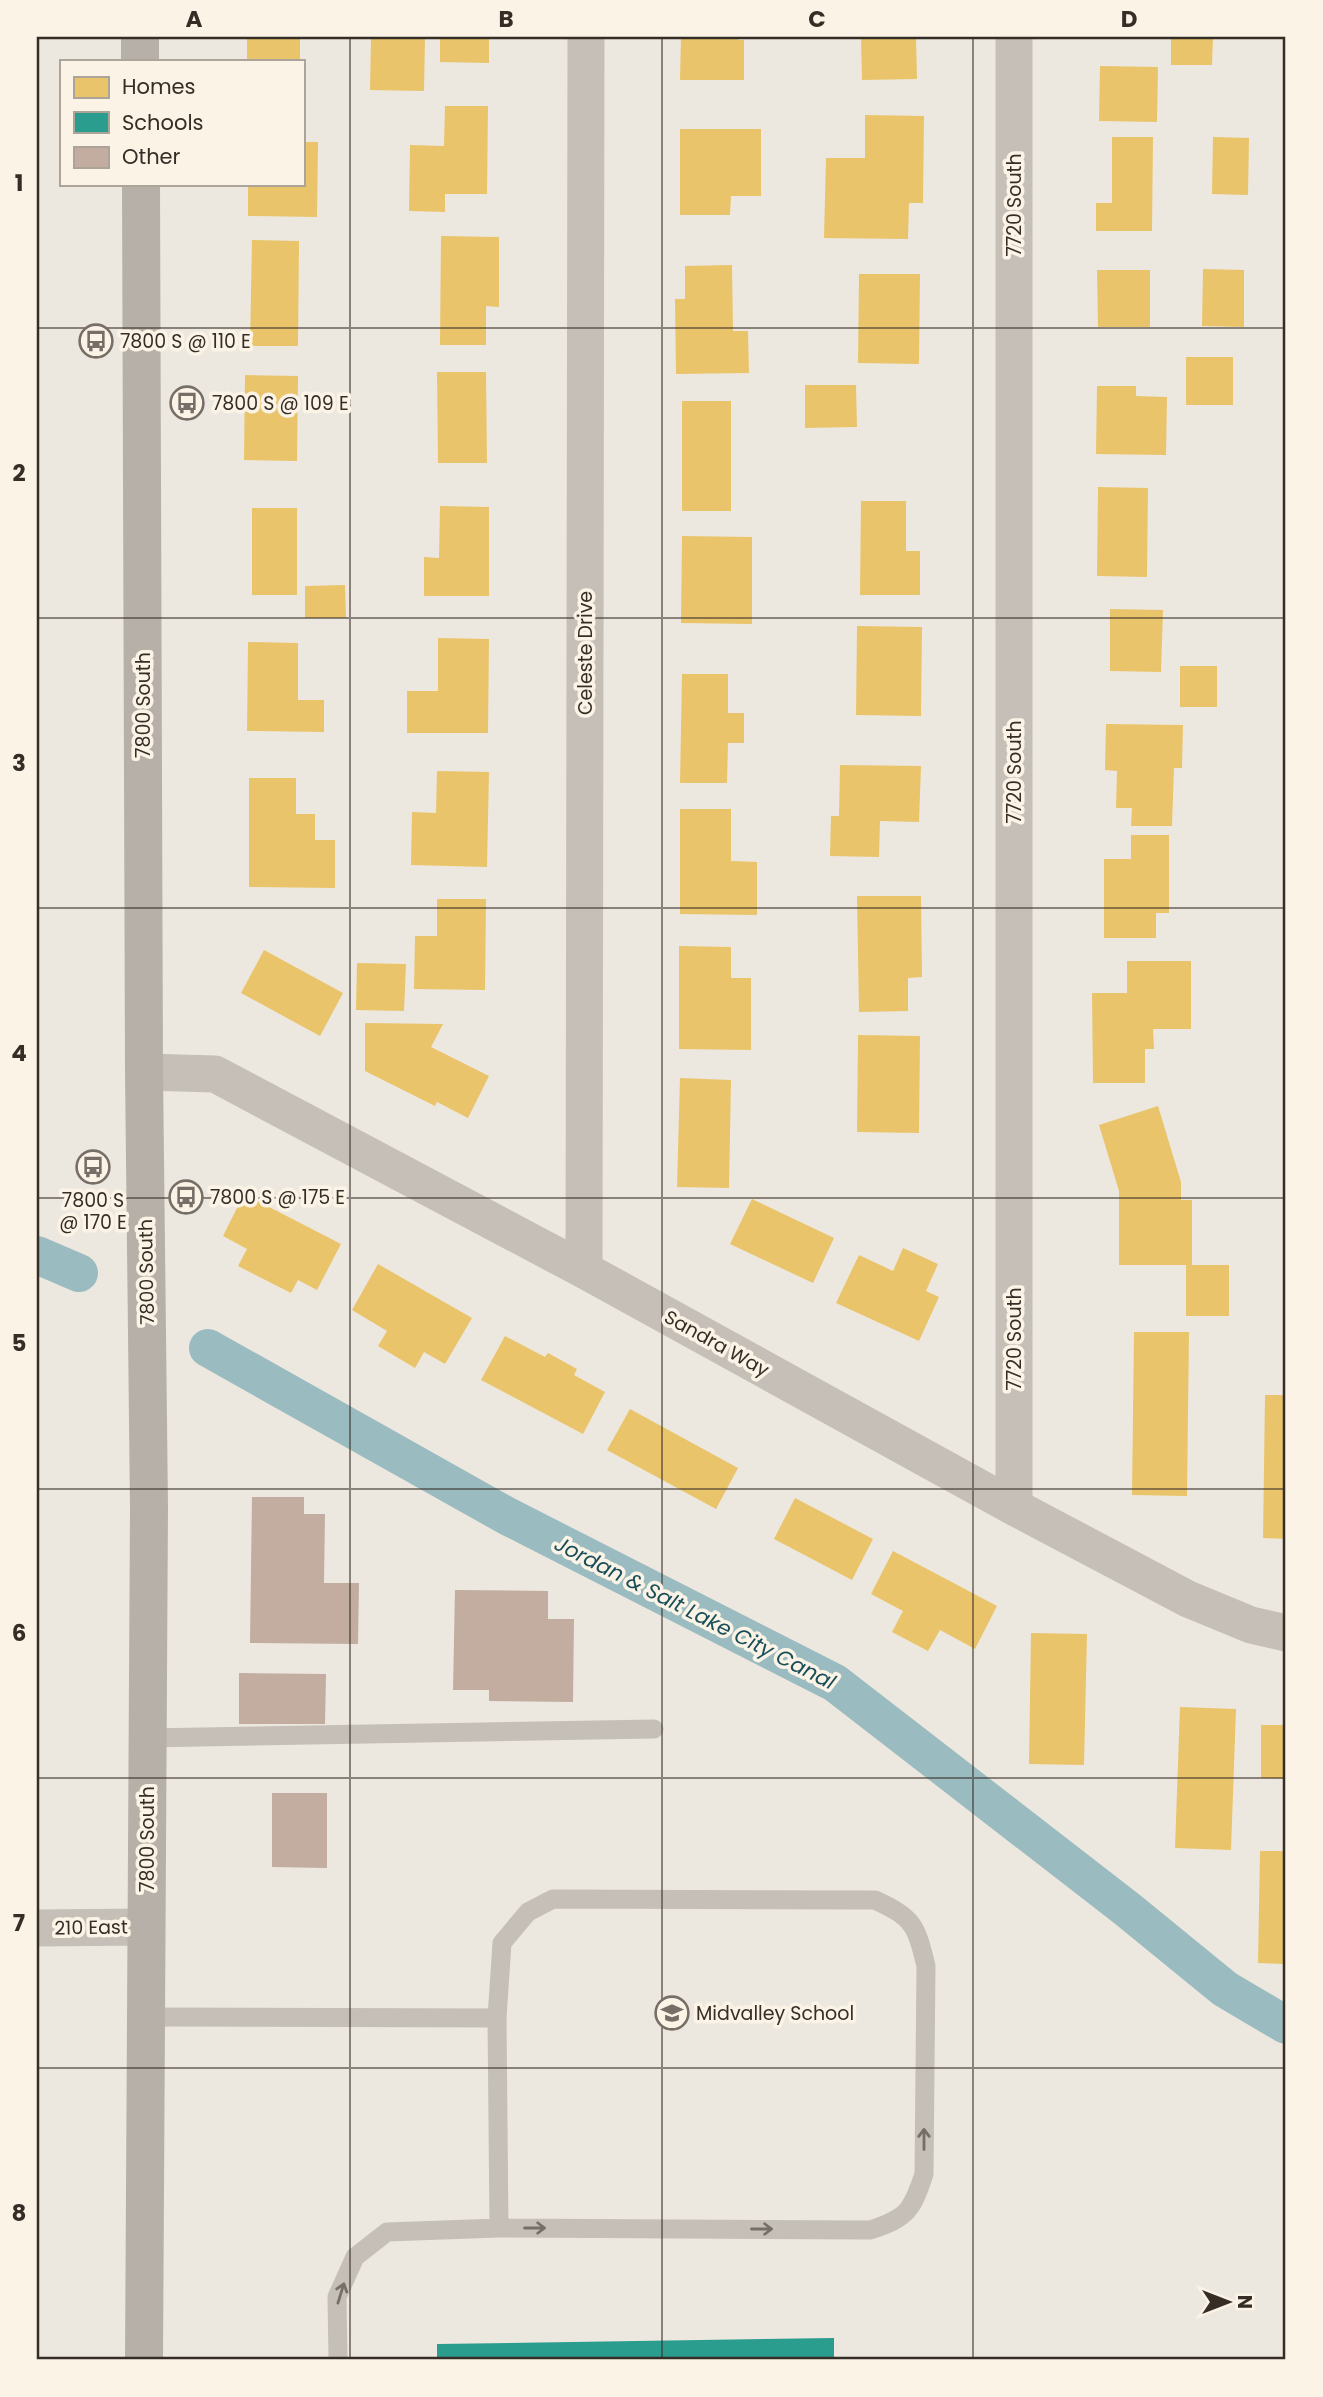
<svg xmlns="http://www.w3.org/2000/svg" width="1323" height="2397" font-family="Poppins,sans-serif">
  <style>
    .homes { fill: #e9c46a }
    .schools { fill: #2a9d8f }
    .lines { fill: none; stroke-linecap: round; stroke-linejoin: round }
    .canal { stroke: #9abbbf; stroke-width: 38 }
    .building { fill: #c2ada0 }
    .lane { stroke: #c5bfb8; stroke-width: 19 }
    .street { stroke: #c5bfb8; stroke-width: 37 }
    .secondary { stroke: #b6b0a9; stroke-width: 38 }
    .oneway { stroke: #766f68 }
    .grid { fill: none; stroke: #362d26; stroke-width: 2; stroke-opacity: 0.55 }
    .labels { text-anchor: middle; stroke-width: 7; stroke-linejoin: round; paint-order: stroke }
    .street-label { font-size: 19px; fill: #362d26; stroke: #faf3e6 }
    .poi-label { font-size: 19px; fill: #362d26; stroke: #faf3e6; text-anchor: start }
    .water-label { font-size: 21px; font-style: italic; fill: #1a4f5a; stroke: #faf3e6 }
    .neatline { fill: none; stroke: #362d26; stroke-width: 2.5 }
    .grid-label { font-size: 23px; text-anchor: middle; font-weight: bold; fill: #362d26 }
  </style>
  <rect width="100%" height="100%" fill="#ede8df"/>
  <g class="homes">
    <rect x="247" y="37" width="53" height="24"/>
    <polygon points="371,37 425,37 424,91 370,90"/>
    <polygon points="440,37 489,37 489,63 440,62"/>
    <polygon points="681,37 738,37 738,40 744,40 744,80 680,80"/>
    <polygon points="861,37 916,37 917,79 862,80"/>
    <polygon points="1171,37 1213,37 1212,65 1171,65"/>
    <polygon points="1100,66 1158,67 1157,122 1099,121"/>
    <polygon points="445,106 488,106 487,194 445,194 445,212 409,211 410,145 444,146"/>
    <polygon points="865,115 924,116 923,203 909,203 908,239 824,238 826,158 865,158"/>
    <polygon points="680,129 761,129 761,196 731,196 730,215 680,215"/>
    <polygon points="1112,137 1153,137 1152,231 1096,231 1096,203 1112,203"/>
    <polygon points="1213,137 1249,138 1248,195 1212,194"/>
    <polygon points="303,142 318,142 317,217 248,216 248,184 303,184"/>
    <polygon points="441,236 499,237 499,307 486,306 486,345 440,345"/>
    <polygon points="252,240 299,241 298,346 250,346"/>
    <polygon points="732,265 733,331 748,331 749,373 676,374 675,299 685,299 685,266"/>
    <polygon points="1203,269 1244,270 1244,327 1202,326"/>
    <polygon points="1097,270 1150,270 1150,327 1098,327"/>
    <polygon points="859,274 920,274 919,364 858,363"/>
    <rect x="1186" y="357" width="47" height="48"/>
    <polygon points="437,372 486,372 487,463 438,463"/>
    <polygon points="245,375 298,376 297,461 244,460"/>
    <polygon points="805,385 856,385 857,427 805,428"/>
    <polygon points="1097,386 1136,386 1136,396 1167,397 1166,455 1096,454"/>
    <rect x="682" y="401" width="49" height="110"/>
    <polygon points="1098,487 1148,488 1147,577 1097,576"/>
    <polygon points="861,501 906,501 906,551 920,551 920,595 860,595"/>
    <polygon points="440,506 489,507 489,596 424,596 424,557 439,558"/>
    <rect x="252" y="508" width="45" height="87"/>
    <polygon points="682,536 752,537 752,624 681,623"/>
    <polygon points="345,585 346,618 305,618 305,586"/>
    <polygon points="1110,609 1163,610 1161,672 1110,671"/>
    <polygon points="857,626 922,627 921,716 856,715"/>
    <polygon points="438,638 489,639 488,733 407,733 407,691 438,691"/>
    <polygon points="248,642 298,643 298,700 324,700 324,732 247,731"/>
    <rect x="1180" y="666" width="37" height="41"/>
    <polygon points="682,674 728,674 728,713 744,713 744,743 728,743 727,783 680,783"/>
    <polygon points="1106,724 1183,725 1182,768 1174,768 1172,826 1131,826 1132,808 1116,808 1117,771 1105,770"/>
    <polygon points="840,765 921,766 919,822 880,821 879,857 830,856 831,816 839,816"/>
    <polygon points="437,771 489,772 487,867 411,865 412,812 436,813"/>
    <polygon points="249,778 296,778 296,814 315,814 315,840 335,840 335,888 249,887"/>
    <polygon points="680,809 731,809 731,861 757,862 757,915 680,914"/>
    <polygon points="1131,835 1169,835 1169,913 1156,913 1156,938 1104,938 1104,859 1131,859"/>
    <polygon points="857,896 921,896 922,977 908,978 908,1011 859,1012"/>
    <polygon points="437,899 486,899 485,990 414,989 415,936 437,936"/>
    <polygon points="679,946 731,947 731,978 751,978 751,1050 679,1049"/>
    <polygon points="264,950 343,993 320,1036 241,993"/>
    <polygon points="1127,961 1191,961 1191,1029 1153,1029 1154,1049 1145,1049 1145,1083 1093,1083 1092,993 1127,993"/>
    <polygon points="357,963 406,964 404,1011 356,1010"/>
    <polygon points="365,1023 443,1024 431,1047 489,1076 468,1118 437,1102 435,1106 365,1071"/>
    <polygon points="858,1035 920,1036 919,1133 857,1132"/>
    <polygon points="680,1078 731,1080 729,1188 677,1187"/>
    <polygon points="1158,1106 1181,1182 1181,1200 1192,1200 1192,1265 1229,1265 1229,1316 1186,1316 1186,1265 1119,1265 1119,1191 1099,1125"/>
    <polygon points="244,1194 341,1244 317,1290 298,1280 291,1293 238,1266 247,1249 223,1236"/>
    <polygon points="752,1199 834,1238 813,1283 730,1244"/>
    <polygon points="903,1248 938,1264 926,1291 939,1297 919,1341 836,1303 859,1255 893,1271"/>
    <polygon points="378,1264 472,1318 445,1364 424,1352 415,1368 378,1346 387,1331 352,1310"/>
    <polygon points="1134,1332 1189,1332 1187,1496 1132,1495"/>
    <polygon points="505,1336 545,1357 548,1353 577,1369 574,1375 605,1392 583,1434 481,1380"/>
    <polygon points="1265,1395 1286,1395 1286,1539 1263,1538"/>
    <polygon points="630,1409 738,1468 716,1509 607,1450"/>
    <polygon points="795,1498 873,1539 852,1580 774,1539"/>
    <polygon points="893,1551 997,1606 975,1649 940,1630 928,1651 892,1632 903,1611 871,1594"/>
    <polygon points="1031,1633 1087,1634 1084,1765 1029,1764"/>
    <polygon points="1180,1707 1236,1709 1231,1850 1175,1848"/>
    <polygon points="1261,1725 1286,1725 1286,1779 1261,1778"/>
    <polygon points="1260,1851 1286,1851 1286,1964 1258,1963"/>
  </g>
  <polygon class="schools" points="834,2338 834,2360 437,2360 437,2344"/>
  <g class="lines">
    <g class="canal">
      <polyline points="37,1255 79,1273"/>
      <polyline points="208,1348 507,1516 835,1683 1127,1909 1225,1989 1286,2025"/>
    </g>
  </g>
  <g class="building">
    <polygon points="252,1497 304,1497 304,1514 325,1514 324,1583 359,1583 358,1644 250,1643"/>
    <polygon points="455,1590 548,1591 548,1619 574,1619 573,1702 489,1701 489,1690 453,1690"/>
    <polygon points="239,1673 326,1674 325,1724 239,1724"/>
    <polygon points="272,1793 327,1793 327,1868 272,1867"/>
  </g>
  <g class="lines">
    <g class="lane">
      <polyline points="147,1738 654,1729"/>
      <polyline points="146,2017 497,2018"/>
      <path d="M 338,2360 L 337,2297 L 355,2257 L 387,2232 L 499,2228 L 870,2230 C 907,2218 912,2211 924,2174 L 926,1966 C 916,1925 914,1918 875,1900 L 553,1899 L 528,1912 L 502,1943 L 497,2018 L 499,2228"/>
    </g>
    <g class="street">
      <polyline points="1014,37 1014,1507"/>
      <polyline points="144,1072 215,1074 584,1270 1014,1507 1188,1599 1251,1625 1286,1633"/>
      <polyline points="584,1270 586,37"/>
      <polyline points="37,1928 146,1927"/>
    </g>
    <g class="secondary">
      <polyline points="140,37 140,61"/>
      <polyline points="141,184 144,1072 149,1508 144,2360"/>
    </g>
  </g>
  <defs><path id="oneway-shaft" d="M-6 0H5M1.5-3L5.5 0L1.5 3" fill="none" stroke-width="1.6" stroke-linecap="round" stroke-linejoin="round" transform="scale(1.75)"/></defs>
  <g class="oneway">
    <use href="#oneway-shaft" transform="translate(924 2139) rotate(-90)"/>
    <use href="#oneway-shaft" transform="translate(535 2228)"/>
    <use href="#oneway-shaft" transform="translate(762 2229)"/>
    <use href="#oneway-shaft" transform="translate(341 2293) rotate(-73)"/>
  </g>
  <path class="grid" d="M 350,37 L 350,2360M 662,37 L 662,2360M 973,37 L 973,2360M 37,328 L 1286,328M 37,618 L 1286,618M 37,908 L 1286,908M 37,1198 L 1286,1198M 37,1489 L 1286,1489M 37,1778 L 1286,1778M 37,2068 L 1286,2068"/>
  <defs>
    <symbol id="bus-ring" viewBox="-11 -11 22 22"><circle r="9.5" fill="#faf3e6" stroke="#766e67" stroke-width="1.5"/><path d="M-5-6H5V4H4V6H2V4H-2V6H-4V4H-5ZM-3.5-4V0h7V-4ZM-3.5 1.2v1.5H-2V1.2ZM2 1.2v1.5H3.5V1.2Z" fill="#766e67"/></symbol>
    <symbol id="school-ring" viewBox="-11 -11 22 22"><circle r="9.5" fill="#faf3e6" stroke="#766e67" stroke-width="1.5"/><path d="M0-5L7-2L0 1L-7-2ZM-4 1L0 2.5L4 1V4Q0 6-4 4Z" fill="#766e67"/></symbol>
  </defs>
  <g fill-rule="evenodd">
    <use href="#bus-ring" x="77" y="322" width="38" height="38"/>
    <use href="#bus-ring" x="168" y="384" width="38" height="38"/>
    <use href="#bus-ring" x="74" y="1148" width="38" height="38"/>
    <use href="#bus-ring" x="167" y="1178" width="38" height="38"/>
    <use href="#school-ring" x="653" y="1994" width="38" height="38"/>
  </g>
  <g class="labels">
    <g class="street-label">
      <text transform="translate(1014 205) rotate(-90)" y="7">7720 South</text>
      <text transform="translate(585 653) rotate(-90)" y="7">Celeste Drive</text>
      <text transform="translate(143 705) rotate(-90)" y="7">7800 South</text>
      <text transform="translate(1014 772) rotate(-90)" y="7">7720 South</text>
      <text transform="translate(146 1272) rotate(-91)" y="7">7800 South</text>
      <text transform="translate(1014 1339) rotate(-90)" y="7">7720 South</text>
      <text transform="translate(717 1343) rotate(29)" y="7">Sandra Way</text>
      <text transform="translate(147 1839) rotate(-90)" y="7">7800 South</text>
      <text transform="translate(91 1927) rotate(-1)" y="7">210 East</text>
    </g>
    <g class="poi-label">
      <text x="120" y="348">7800 S @ 110 E</text>
      <text x="212" y="410">7800 S @ 109 E</text>
      <text x="210" y="1204">7800 S @ 175 E</text>
      <text x="93" y="1207" text-anchor="middle">7800 S<tspan x="93" dy="22">@ 170 E</tspan></text>
      <text x="696" y="2020">Midvalley School</text>
    </g>
    <g class="water-label">
      <text transform="translate(695 1613) rotate(27)" y="7">Jordan &amp; Salt Lake City Canal</text>
    </g>
  </g>
  <rect width="1323" height="2397" fill="none" stroke="#faf3e6" stroke-width="77"/>
  <rect x="60" y="60" width="245" height="126" fill="#faf3e6" stroke="#aca499" stroke-width="2"/>
  <rect x="74" y="77" width="35" height="21" fill="#e9c46a" stroke="#aca499" stroke-width="2"/>
  <text x="122" y="94" font-size="21" fill="#362d26">Homes</text>
  <rect x="74" y="112" width="35" height="21" fill="#2a9d8f" stroke="#aca499" stroke-width="2"/>
  <text x="122" y="130" font-size="21" fill="#362d26">Schools</text>
  <rect x="74" y="147" width="35" height="21" fill="#c2ada0" stroke="#aca499" stroke-width="2"/>
  <text x="122" y="164" font-size="21" fill="#362d26">Other</text>
  <g transform="translate(1228 2302) rotate(90)" stroke="#faf3e6" stroke-width="5" paint-order="stroke">
  <path d="M0-5L12 26L0 18L-12 26Z" fill="#362d26"/>
  <text y="-10" font-size="19" font-weight="bold" text-anchor="middle" fill="#362d26">N</text>
  </g>
  <rect x="38" y="38" width="1246" height="2320" class="neatline"/>
  <g class="grid-label">
    <text x="194" y="27">A</text>
    <text x="506" y="27">B</text>
    <text x="817" y="27">C</text>
    <text x="1129" y="27">D</text>
    <text x="19" y="191">1</text>
    <text x="19" y="481">2</text>
    <text x="19" y="771">3</text>
    <text x="19" y="1061">4</text>
    <text x="19" y="1351">5</text>
    <text x="19" y="1641">6</text>
    <text x="19" y="1931">7</text>
    <text x="19" y="2221">8</text>
  </g>
</svg>
